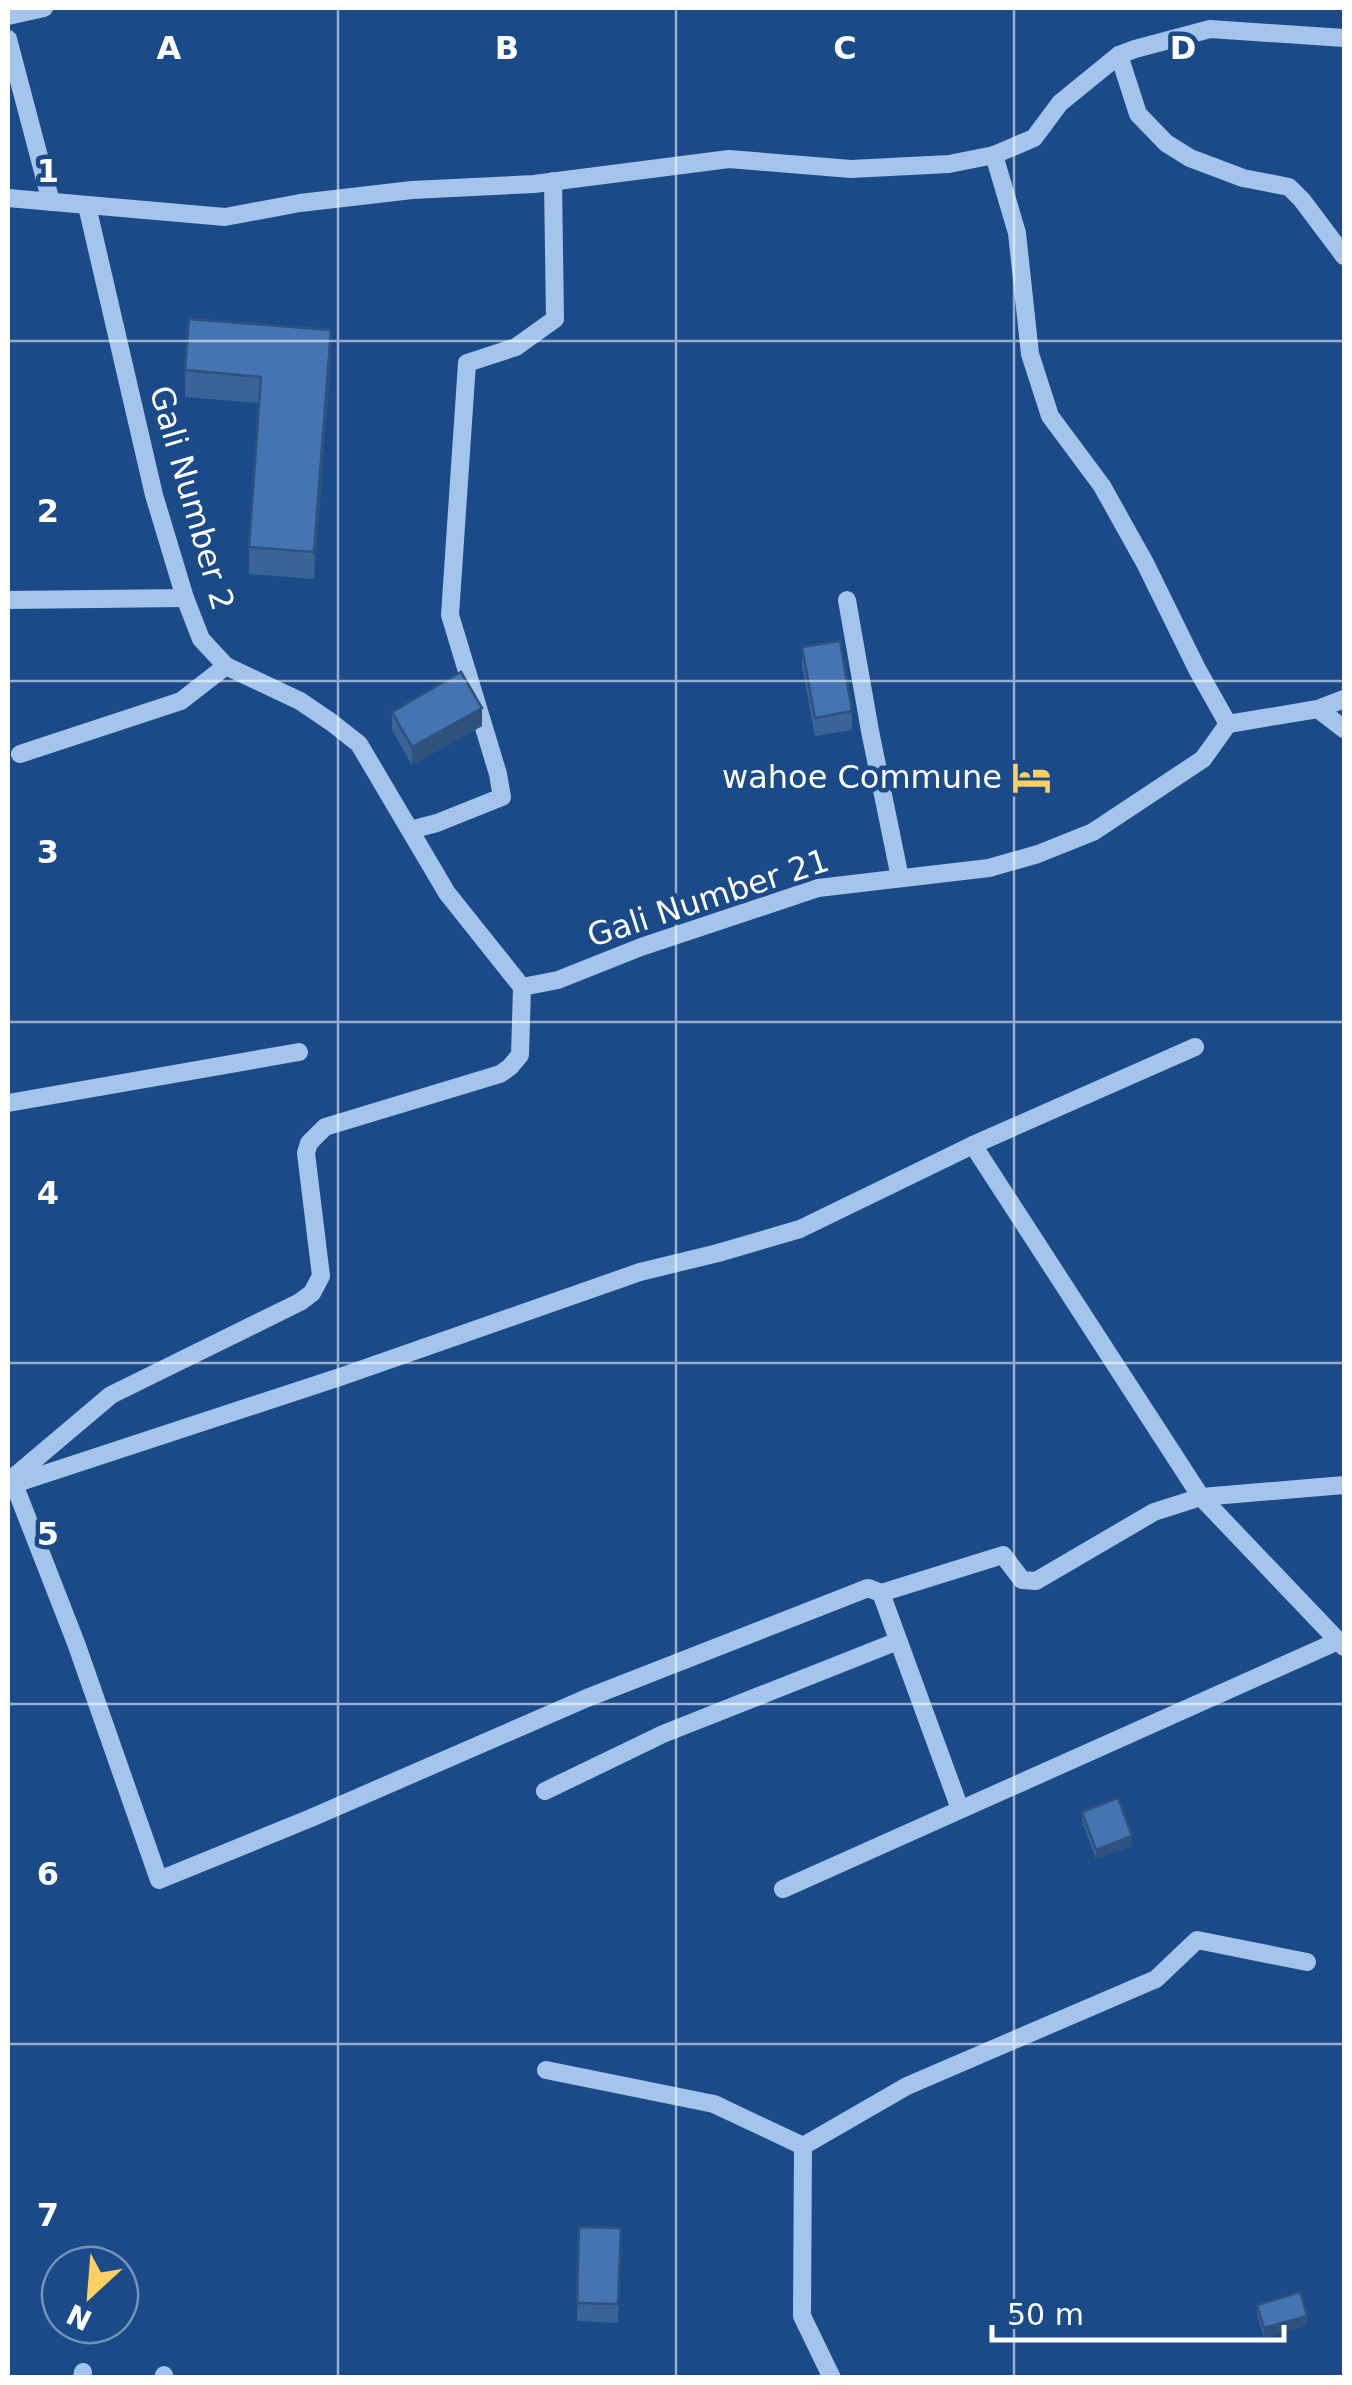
<svg xmlns="http://www.w3.org/2000/svg" width="1352" height="2385" font-family="'DejaVu Sans',sans-serif">
  <style>
    .lines { fill: none; stroke-linecap: round; stroke-linejoin: round }
    .minor { stroke: #a4c4ec; stroke-width: 18 }
    .wall { fill: #3a6498 }
    .shaded-wall { fill: #30517c }
    .building { fill: #4474b1; stroke: #30517c; stroke-width: 2.5 }
    .grid { fill: none; stroke: #fff; stroke-width: 2.5; stroke-opacity: 0.55 }
    .labels { text-anchor: middle; stroke-width: 9; stroke-linejoin: round; paint-order: stroke }
    .street-label { font-size: 32px; fill: #fff; stroke: #1b4a88 }
    .poi-label { font-size: 32px; fill: #fff; stroke: #1b4a88; text-anchor: end }
    .grid-label { font-size: 32px; text-anchor: middle; font-weight: bold; fill: #fff; stroke: #1b4a88; stroke-width: 9; stroke-linejoin: round; paint-order: stroke }
  </style>
  <rect width="100%" height="100%" fill="#1b4a88"/>
  <g class="lines">
    <g class="minor">
      <polyline points="8,16 44,8"/>
      <polyline points="8,39 51,202"/>
      <polyline points="1119,55 1138,114 1166,143 1190,158 1243,178 1289,187 1302,200 1344,256"/>
      <polyline points="994,155 1017,233 1030,354 1050,416 1102,486 1145,563 1197,669 1228,724"/>
      <polyline points="8,198 225,217 300,203 412,190 534,184 729,159 851,169 949,164 994,155 1034,138 1060,103 1119,55 1135,49 1210,29 1344,38"/>
      <polyline points="8,600 185,598"/>
      <polyline points="847,600 870,731 900,878"/>
      <polyline points="1318,709 1344,729"/>
      <polyline points="20,754 181,701 226,666"/>
      <polyline points="410,830 437,823 502,797 498,774 450,615 467,363 516,347 555,319 553,181"/>
      <polyline points="522,987 558,980 641,947 818,888 989,868 1038,854 1093,832 1203,759 1228,724 1318,709 1344,699"/>
      <polyline points="8,1103 299,1052"/>
      <polyline points="8,1482 111,1395 300,1302 312,1293 321,1276 306,1153 309,1143 325,1127 500,1074 510,1067 520,1055 522,987 447,893 359,744 331,722 300,701 226,666 201,639 185,598 154,495 87,206"/>
      <polyline points="14,1484 76,1643 159,1880 311,1818 587,1698 868,1588 881,1593 960,1809"/>
      <polyline points="1344,1485 1201,1497 1344,1647"/>
      <polyline points="8,1486 340,1377 640,1272 718,1253 800,1229 973,1145 1195,1047"/>
      <polyline points="881,1593 1003,1555 1022,1580 1036,1581 1154,1512 1201,1497 973,1145"/>
      <polyline points="545,1791 663,1734 898,1641"/>
      <polyline points="783,1889 1338,1641"/>
      <polyline points="546,2070 714,2104 803,2146 802,2316 832,2378"/>
      <polyline points="803,2146 907,2086 1156,1979 1197,1940 1307,1962"/>
      <polyline points="82,2378 83,2372"/>
      <polyline points="164,2378 164,2375"/>
    </g>
  </g>
  <g class="wall">
    <polygon points="331,357 314,579 249,574 249,547 259,403 185,397 185,370"/>
    <polygon points="802,647 852,711 852,730 815,736 802,666"/>
    <polygon points="392,712 482,726 412,765 392,730"/>
    <polygon points="1082,1812 1132,1846 1096,1859 1082,1821"/>
    <polygon points="579,2227 621,2247 618,2323 577,2321"/>
    <polygon points="1257,2305 1307,2325 1264,2338 1257,2314"/>
  </g>
  <g class="shaded-wall">
    <polygon points="331,330 331,357 314,579 314,552"/>
    <polygon points="482,708 482,726 412,765 412,747"/>
    <polygon points="1132,1836 1132,1846 1096,1859 1096,1850"/>
    <polygon points="1307,2316 1307,2325 1264,2338 1264,2328"/>
  </g>
  <g class="building">
    <polygon points="189,319 331,330 314,552 249,547 261,377 185,370"/>
    <polygon points="840,641 852,711 815,718 802,647"/>
    <polygon points="461,672 482,708 412,747 392,712"/>
    <polygon points="1118,1798 1132,1836 1096,1850 1082,1812"/>
    <polygon points="579,2227 621,2228 618,2304 577,2303"/>
    <polygon points="1300,2292 1307,2316 1264,2328 1257,2305"/>
  </g>
  <path class="grid" d="M 338,8 L 338,2378M 676,8 L 676,2378M 1014,8 L 1014,2378M 8,341 L 1344,341M 8,681 L 1344,681M 8,1022 L 1344,1022M 8,1363 L 1344,1363M 8,1704 L 1344,1704M 8,2044 L 1344,2044"/>
  <defs>
    <symbol id="hotel-bare" viewBox="-9 -9 18 18"><path d="M-6-4.5h1.5V1H6V5H4.5V3h-9V5H-6ZM-4 0a1.8 1.8 0 1 1 3.6 0ZM.5 0V-2.5h3Q6-2.5 6 0Z" fill="#fdd061" stroke="#1b4a88" stroke-width="2.5" paint-order="stroke"/></symbol>
  </defs>
  <g fill-rule="evenodd">
    <use href="#hotel-bare" x="1004" y="750" width="55" height="55"/>
  </g>
  <g class="labels">
    <g class="street-label">
      <text transform="translate(192 498) rotate(74)" y="11">Gali Number 2</text>
      <text transform="translate(708 898) rotate(-18)" y="11">Gali Number 21</text>
    </g>
    <g class="poi-label">
      <text x="1002" y="788">wahoe Commune</text>
    </g>
  </g>
  <g class="grid-label">
    <text x="169" y="59">A</text>
    <text x="507" y="59">B</text>
    <text x="845" y="59">C</text>
    <text x="1183" y="59">D</text>
    <text x="48" y="182">1</text>
    <text x="48" y="522">2</text>
    <text x="48" y="863">3</text>
    <text x="48" y="1204">4</text>
    <text x="48" y="1545">5</text>
    <text x="48" y="1885">6</text>
    <text x="48" y="2226">7</text>
  </g>
  <rect width="1352" height="2385" fill="none" stroke="#ffffff" stroke-width="20"/>
  <g transform="translate(90 2295) rotate(206)"><circle r="48" fill="#1b4a88" stroke="#7692b8" stroke-width="2.5"/>
  <path d="M0-8L18 38L0 25L-18 38Z" fill="#fdd061"/>
  <text y="-15" font-size="28" font-weight="bold" text-anchor="middle" fill="#ffffff">N</text>
  </g>
  <path d="M992 2325v15h292v-15" fill="none" stroke="#ffffff" stroke-width="5"/>
  <text x="1007" y="2325" font-size="30" fill="#ffffff" stroke="#1b4a88" stroke-width="8" paint-order="stroke">50 m</text>
</svg>
